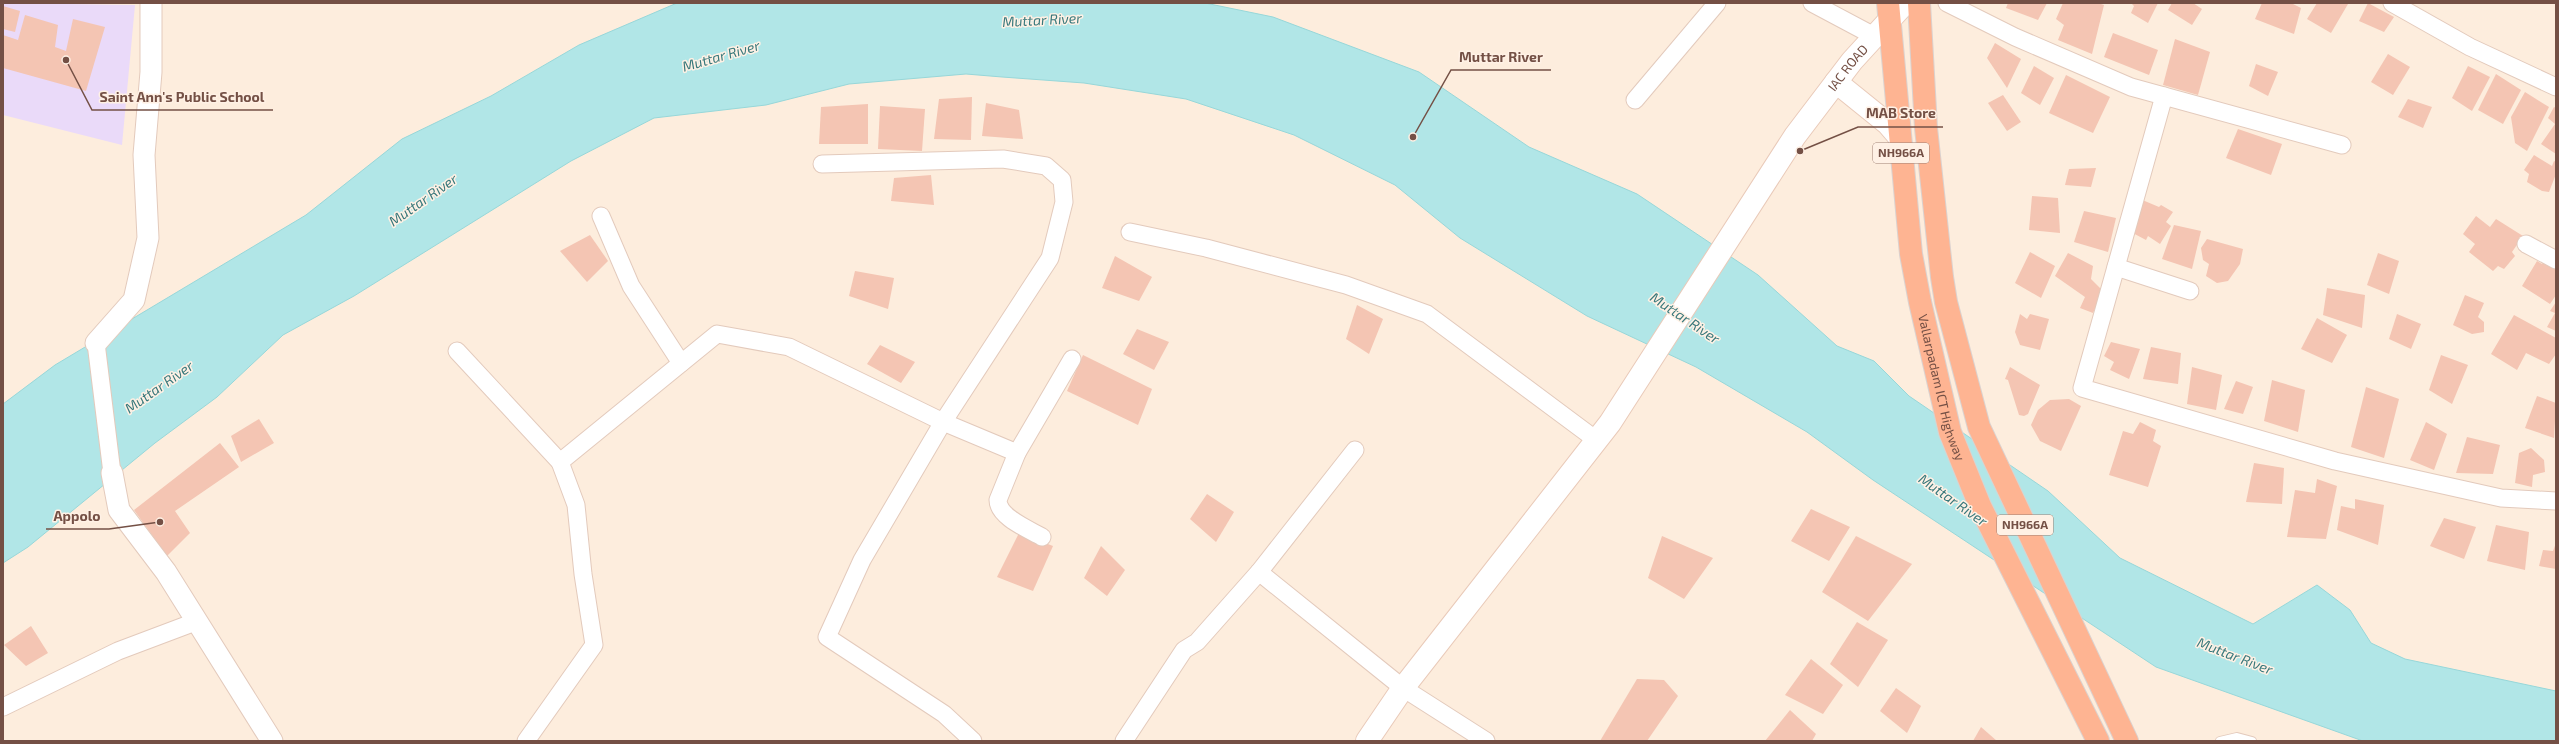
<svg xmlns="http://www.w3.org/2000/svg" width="2559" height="744" font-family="'Exo 2',sans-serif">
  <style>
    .education { fill: #eadaf9 }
    .water { fill: #b1e6e7; stroke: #97d7d9 }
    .building { fill: #f4c5b3 }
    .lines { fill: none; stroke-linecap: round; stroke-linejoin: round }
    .service-casing { stroke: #e3cabc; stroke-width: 10 }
    .minor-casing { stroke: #e3cabc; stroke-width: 19 }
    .tertiary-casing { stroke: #e3cabc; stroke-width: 23 }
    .secondary-casing { stroke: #e9cab9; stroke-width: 24 }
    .trunk-casing { stroke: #dbd2cf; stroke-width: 24 }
    .service { stroke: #fff; stroke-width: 8 }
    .minor { stroke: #fff; stroke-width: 17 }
    .tertiary { stroke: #fff; stroke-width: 21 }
    .secondary { stroke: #fff; stroke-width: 22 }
    .trunk { stroke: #feb492; stroke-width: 22 }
    .labels { text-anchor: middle; stroke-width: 3; stroke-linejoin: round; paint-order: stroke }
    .shield { fill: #fff1e5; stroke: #9e8075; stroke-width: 1 }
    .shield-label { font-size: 12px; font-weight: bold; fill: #745045 }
    .street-label { font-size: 13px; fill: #745045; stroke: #fff1e5 }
    .water-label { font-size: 14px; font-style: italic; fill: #38787b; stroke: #fff1e5 }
    .leader { fill: none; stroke: #745045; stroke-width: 1.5 }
    .callout-dot { fill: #745045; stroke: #fff1e5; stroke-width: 1.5 }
    .callout-label { font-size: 14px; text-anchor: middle; font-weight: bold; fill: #745045; stroke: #fff1e5; stroke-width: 3; stroke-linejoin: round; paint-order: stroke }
  </style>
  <rect width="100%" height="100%" fill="#fdeddd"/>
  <polygon class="education" points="3,3 135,5 122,145 3,115"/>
  <polygon class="water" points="677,3 1205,3 1273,17 1419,72 1529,147 1637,194 1758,275 1837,346 1874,361 1909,396 2048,491 2120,558 2253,624 2317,585 2350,610 2371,643 2405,659 2556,691 2556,741 2363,741 2156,667 1873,480 1807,432 1696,367 1587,316 1460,238 1395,185 1294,135 1186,99 1084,83 1002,77 966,74 849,84 766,105 654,118 571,161 354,296 283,335 217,397 155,443 28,547 3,563 3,404 55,365 306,215 402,139 491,96 579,45"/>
  <g class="building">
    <polygon points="2008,3 2047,3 2038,20 2006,8"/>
    <polygon points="2063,3 2098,3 2104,5 2092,54 2058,40 2064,25 2056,19"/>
    <polygon points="2131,3 2158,3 2148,23 2131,13 2134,6"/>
    <polygon points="2172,3 2193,3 2202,9 2192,25 2168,10"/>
    <polygon points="2262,3 2291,3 2301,8 2294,34 2255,19"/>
    <polygon points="2317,3 2348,4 2331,33 2307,19"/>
    <polygon points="2368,3 2394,17 2384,32 2359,21"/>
    <polygon points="3,6 20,11 15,32 3,29"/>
    <polygon points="25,15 58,25 55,47 66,51 73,19 105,27 86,91 3,68 3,35 18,40"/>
    <polygon points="2113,33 2158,50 2149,75 2104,57"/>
    <polygon points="2175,39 2210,52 2198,95 2163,85"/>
    <polygon points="1995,43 2021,59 2007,88 1987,58"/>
    <polygon points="2388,54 2410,67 2393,95 2371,82"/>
    <polygon points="2256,64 2278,72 2268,96 2249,86"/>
    <polygon points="2034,66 2054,78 2040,105 2021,93"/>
    <polygon points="2468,66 2490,77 2472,111 2452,98"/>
    <polygon points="2496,74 2521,90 2503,124 2478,110"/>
    <polygon points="2066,75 2110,97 2093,133 2049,113"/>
    <polygon points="2525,92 2549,107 2527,151 2515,143 2511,117"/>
    <polygon points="2003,95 2021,122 2007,131 1988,103"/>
    <polygon points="972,97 971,140 934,139 939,99"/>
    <polygon points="2408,99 2432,107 2423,128 2398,117"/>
    <polygon points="986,103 1019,110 1023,139 982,136"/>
    <polygon points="868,104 868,144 819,144 821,107"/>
    <polygon points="880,106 925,109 922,151 878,149"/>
    <polygon points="2554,107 2556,108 2556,154 2541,144 2555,124 2548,118"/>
    <polygon points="2238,129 2282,144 2271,175 2226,158"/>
    <polygon points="2534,155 2552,166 2554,161 2556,162 2556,174 2549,192 2542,191 2527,182 2529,174 2524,170"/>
    <polygon points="2096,168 2091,187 2065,185 2069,169"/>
    <polygon points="931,175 934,205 891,201 894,178"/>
    <polygon points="2032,196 2058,198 2060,233 2029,230"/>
    <polygon points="2140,199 2159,207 2161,205 2173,212 2166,222 2171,226 2160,244 2148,236 2146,240 2129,231"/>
    <polygon points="2084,211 2116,218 2108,252 2074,242"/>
    <polygon points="2476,216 2490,227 2496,219 2523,236 2512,252 2515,256 2504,269 2498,266 2493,271 2469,252 2475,244 2463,234"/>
    <polygon points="2174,225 2201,231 2192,269 2162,259"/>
    <polygon points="590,235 608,261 587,282 560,251"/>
    <polygon points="2207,239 2243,249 2240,264 2228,281 2217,283 2206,276 2209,264 2203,260 2201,248"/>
    <polygon points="2030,252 2055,266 2041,298 2015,283"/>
    <polygon points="2068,253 2093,266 2091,279 2103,291 2093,313 2080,308 2085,297 2055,276"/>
    <polygon points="2378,253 2399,261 2389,294 2367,285"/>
    <polygon points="1115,256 1152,277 1139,301 1102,288"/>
    <polygon points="2546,258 2556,264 2556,295 2550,304 2522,286 2537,261 2542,264"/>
    <polygon points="855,271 894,278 888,309 849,296"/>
    <polygon points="2327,288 2365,295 2362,328 2323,315"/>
    <polygon points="2465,295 2484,303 2478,317 2484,322 2484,332 2472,334 2453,325"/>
    <polygon points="2556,302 2556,331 2547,327 2555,313 2550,311"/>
    <polygon points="1357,305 1383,319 1369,354 1346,339"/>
    <polygon points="2020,314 2027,319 2030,314 2049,319 2040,350 2020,345 2015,332"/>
    <polygon points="2397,314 2421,324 2411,349 2389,339"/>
    <polygon points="2514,315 2556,338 2556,354 2549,364 2526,353 2517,370 2491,354"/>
    <polygon points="2317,318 2347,335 2332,363 2301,349"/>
    <polygon points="1137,329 1169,342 1154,370 1123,354"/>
    <polygon points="2111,342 2140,349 2129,379 2110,370 2114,362 2104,356"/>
    <polygon points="880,345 915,362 901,383 867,364"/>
    <polygon points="2151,347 2181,353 2178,384 2143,379"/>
    <polygon points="1083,355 1152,389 1138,425 1067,391"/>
    <polygon points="2441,355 2468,365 2452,404 2429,390"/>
    <polygon points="2010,367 2040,385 2028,414 2024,416 2019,415 2008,380 2005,379"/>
    <polygon points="2192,367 2222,375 2216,410 2187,404"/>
    <polygon points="2272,380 2305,390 2298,432 2264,421"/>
    <polygon points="2236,381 2253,387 2243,414 2224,409"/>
    <polygon points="2366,387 2399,399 2384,458 2351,447"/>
    <polygon points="2537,396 2556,403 2554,438 2525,428"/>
    <polygon points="2069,399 2081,406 2061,451 2040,441 2031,425 2038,410 2050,400"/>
    <polygon points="259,419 274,443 241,462 231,436"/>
    <polygon points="2140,422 2156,430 2153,441 2161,446 2148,487 2109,475 2123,431 2133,434"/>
    <polygon points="2426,422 2447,434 2434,470 2410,460"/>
    <polygon points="2467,437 2500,445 2493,474 2456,473"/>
    <polygon points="220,443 239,467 175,511 190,533 167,556 134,510"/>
    <polygon points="2531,448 2544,460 2545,472 2533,475 2532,487 2515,483 2519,453"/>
    <polygon points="2254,463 2284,468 2282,504 2246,502"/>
    <polygon points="2317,479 2337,486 2326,539 2287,537 2295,490 2315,493"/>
    <polygon points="1207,494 1234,512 1216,542 1190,519"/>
    <polygon points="2355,499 2384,505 2378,545 2337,530 2341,506 2355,509"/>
    <polygon points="1811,509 1850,527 1829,561 1791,541"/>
    <polygon points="2444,518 2476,527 2464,559 2430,546"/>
    <polygon points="2496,525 2529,532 2525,570 2487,561"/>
    <polygon points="1019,533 1053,546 1033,591 997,577"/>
    <polygon points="1662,536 1713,558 1684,599 1648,578"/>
    <polygon points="1856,536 1912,564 1868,621 1822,592"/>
    <polygon points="2556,543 2556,569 2539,566 2543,550 2553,551"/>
    <polygon points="1101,546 1125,570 1107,596 1084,578"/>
    <polygon points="1857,622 1888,640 1858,687 1830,664"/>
    <polygon points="31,626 48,653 26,666 4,645"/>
    <polygon points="1811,659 1843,685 1823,714 1785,695"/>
    <polygon points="1637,679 1664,680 1678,696 1647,741 1600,741"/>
    <polygon points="1896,688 1921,706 1907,733 1880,711"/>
    <polygon points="1790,710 1816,734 1812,741 1765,741"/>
    <polygon points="1981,727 1997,741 1973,741"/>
  </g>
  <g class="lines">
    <defs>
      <polyline id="service" points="2220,741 2237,737 2252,741"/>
      <g id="minor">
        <polyline points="1812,3 1874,36"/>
        <polyline points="1947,3 2015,37 2131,87 2342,145"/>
        <polyline points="2392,3 2470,47 2556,87"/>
        <polyline points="2164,96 2082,388 2335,461 2501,498 2556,501"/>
        <polyline points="1635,100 1717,3"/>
        <polyline points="822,164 1003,159 1046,166 1062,180 1064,202 1050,258 943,422 862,560 827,637 944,714 973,741"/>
        <polyline points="601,216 631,286 681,363"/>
        <polyline points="1130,232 1206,248 1346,285 1427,314 1595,439"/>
        <polyline points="2526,244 2556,260"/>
        <polyline points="2116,267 2190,291"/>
        <polyline points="96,343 112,473"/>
        <polyline points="457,351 560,462"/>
        <path d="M 1042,537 C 1028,529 998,517 998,500 L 1017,453 L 1072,359"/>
        <polyline points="1259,572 1403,688 1486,741"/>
        <polyline points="3,707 118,651 195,622"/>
        <polyline points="526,741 594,645 583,574 576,505 560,462 717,334 789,347 943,422 1017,453"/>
        <polyline points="1124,741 1184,650 1197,642 1259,572 1355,450"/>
      </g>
      <g id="tertiary">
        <polyline points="96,343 134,300 148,238 144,155 151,72 151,3"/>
        <polyline points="112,473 119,510 166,572 272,741"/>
      </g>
      <g id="secondary">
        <polyline points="1836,82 1888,124 1900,138"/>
        <path id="s1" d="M 1367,741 L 1403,688 L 1610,423 L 1795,136 L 1852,61 L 1905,3"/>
      </g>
      <g id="trunk">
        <path id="s2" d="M 1888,3 L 1911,254 L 1920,302 L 1950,432 L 1980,506 L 2098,741"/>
        <polyline points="1919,3 1926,128 1942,277 1946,302 1979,427 2127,741"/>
      </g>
    </defs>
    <use href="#service" class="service-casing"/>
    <use href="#minor" class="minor-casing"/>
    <use href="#tertiary" class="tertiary-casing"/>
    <use href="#secondary" class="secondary-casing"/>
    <use href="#trunk" class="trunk-casing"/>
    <use href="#service" class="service"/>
    <use href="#minor" class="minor"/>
    <use href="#tertiary" class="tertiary"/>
    <use href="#secondary" class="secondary"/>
    <use href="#trunk" class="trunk"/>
  </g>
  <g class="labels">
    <g class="shield">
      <rect x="1873" y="143" width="56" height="20" rx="3"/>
      <rect x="1997" y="515" width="56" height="20" rx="3"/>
    </g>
    <g class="shield-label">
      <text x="1901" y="157">NH966A</text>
      <text x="2025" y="529">NH966A</text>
    </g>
    <g class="street-label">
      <text dy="5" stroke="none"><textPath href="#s1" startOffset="828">IAC ROAD</textPath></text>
      <text dy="5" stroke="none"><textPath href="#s2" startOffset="389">Vallarpadam ICT Highway</textPath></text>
    </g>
    <g class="water-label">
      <text transform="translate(1042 20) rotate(-3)" y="5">Muttar River</text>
      <text transform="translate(721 56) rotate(-16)" y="5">Muttar River</text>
      <text transform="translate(423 200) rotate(-35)" y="5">Muttar River</text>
      <text transform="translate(1685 318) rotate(34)" y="5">Muttar River</text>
      <text transform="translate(159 387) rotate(-35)" y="5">Muttar River</text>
      <text transform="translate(1953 500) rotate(35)" y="5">Muttar River</text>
      <text transform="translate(2235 656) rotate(21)" y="5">Muttar River</text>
    </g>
  </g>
  <path class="leader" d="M1413 137L1451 70H1551M66 60L92 110H273M1800 151L1858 127H1943M160 522L109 529H46"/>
  <g class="callout-dot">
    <circle cx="1413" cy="137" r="4"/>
    <circle cx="66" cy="60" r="4"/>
    <circle cx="1800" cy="151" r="4"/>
    <circle cx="160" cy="522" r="4"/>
  </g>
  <g class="callout-label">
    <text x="1501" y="62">Muttar River</text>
    <text x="182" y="102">Saint Ann's Public School</text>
    <text x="1901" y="118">MAB Store</text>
    <text x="77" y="521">Appolo</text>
  </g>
  <rect width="2559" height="744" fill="none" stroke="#745045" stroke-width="8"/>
</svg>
